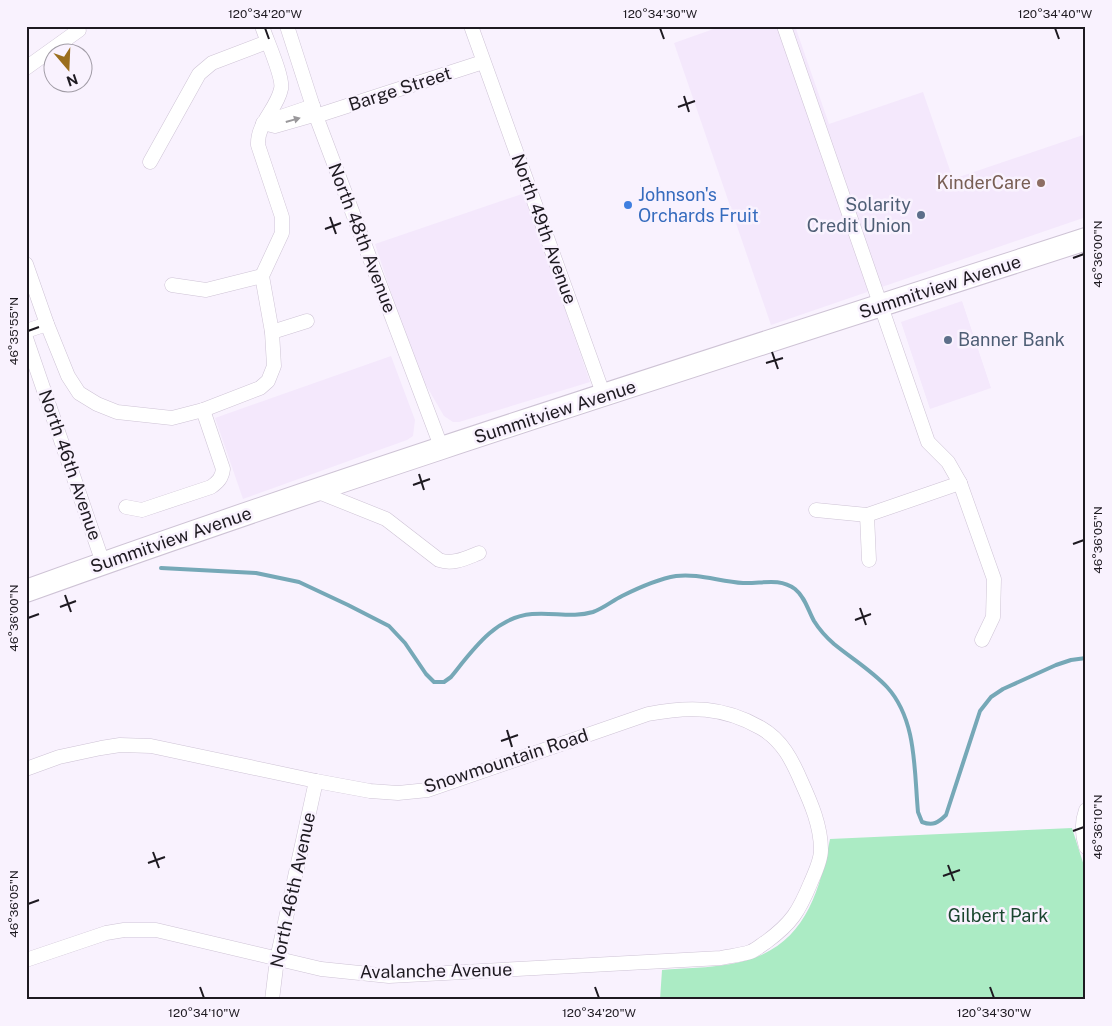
<svg xmlns="http://www.w3.org/2000/svg" width="1112" height="1026" font-family="'Public Sans',sans-serif">
  <style>
    .built { fill: #f4e8fc }
    .park { fill: #abebc4 }
    .lines { fill: none; stroke-linecap: round; stroke-linejoin: round }
    .stream { stroke: #76a8b7; stroke-width: 4 }
    .street-casing { stroke: #cec3d5; stroke-width: 15 }
    .primary-casing { stroke: #cec3d5; stroke-width: 24 }
    .street { stroke: #fff; stroke-width: 14 }
    .primary { stroke: #fff; stroke-width: 22 }
    .oneway { fill: #9a989b }
    .ticks { fill: none; stroke: #1e1a21; stroke-width: 2 }
    .education-dot { fill: #8d6e63; stroke: #f9f2fe; stroke-width: 2 }
    .shop-dot { fill: #3f7fe0; stroke: #f9f2fe; stroke-width: 2 }
    .service-dot { fill: #5c6f8a; stroke: #f9f2fe; stroke-width: 2 }
    .labels { text-anchor: middle; stroke-width: 5; stroke-linejoin: round; paint-order: stroke }
    .street-label { font-size: 18px; fill: #1e1a21; stroke: #f9f2fe }
    .education-label { font-size: 18px; fill: #785e54; stroke: #f9f2fe; text-anchor: end }
    .shop-label { font-size: 18px; fill: #366cbe; stroke: #f9f2fe; text-anchor: start }
    .service-label { font-size: 18px; fill: #4e5e75; stroke: #f9f2fe; text-anchor: end }
    .park-label { font-size: 18px; fill: #1a452e; stroke: #f9f2fe }
    .neatline { fill: none; stroke: #1e1a21; stroke-width: 2 }
    .ticks-label { font-size: 12px; text-anchor: middle; fill: #1e1a21 }
  </style>
  <rect width="100%" height="100%" fill="#f9f2fe"/>
  <g class="built">
    <polygon points="722,26 795,26 829,124 923,92 953,179 1086,134 1086,217 771,325 674,43"/>
    <polygon points="525,193 590,382 459,422 453,422 444,416 416,368 375,244"/>
    <polygon points="962,301 991,388 930,409 901,322"/>
    <polygon points="391,356 415,420 413,436 407,440 243,499 215,418"/>
  </g>
  <path class="park" d="M 1072,828 L 1086,872 L 1086,996 L 1082,1000 L 660,1000 L 662,970 C 685,968 709,968 731,964 C 801,952 818,900 830,839 Z"/>
  <g class="lines">
    <path class="stream" d="M 161,568 L 256,573 L 299,582 L 348,605 L 389,626 L 405,643 L 426,674 L 434,682 L 444,682 L 451,677 C 472,651 495,617 532,614 C 553,612 573,618 593,612 C 604,608 612,601 622,596 C 638,588 658,579 676,576 C 698,573 721,582 743,583 C 761,584 779,577 795,589 C 805,597 808,610 814,621 C 819,629 826,637 834,644 C 851,658 871,670 887,687 C 917,720 914,770 918,812 L 922,822 C 933,826 938,823 946,815 L 980,711 L 991,697 L 1003,689 L 1056,665 L 1071,660 L 1086,658"/>
    <defs>
      <g id="street">
        <polyline points="287,26 316,116 442,449"/>
        <polyline points="471,26 604,396"/>
        <polyline points="784,26 928,442 948,462 960,483 994,579 993,617 982,640"/>
        <polyline points="26,68 79,30"/>
        <polyline points="313,106 263,123 275,126 310,116 316,116 483,62"/>
        <polyline points="150,162 199,74 212,63 267,42"/>
        <path d="M 26,264 L 47,324 L 68,376 L 79,393 L 97,404 L 117,412 L 172,418 L 203,410 L 260,388 L 268,381 L 274,366 L 272,332 L 262,276 L 282,233 L 282,217 L 258,145 C 257,123 277,109 281,89 C 284,78 266,39 262,26"/>
        <polyline points="172,285 206,290 262,276"/>
        <polyline points="26,331 47,324"/>
        <polyline points="272,332 307,321"/>
        <polyline points="26,338 103,563"/>
        <path d="M 316,491 L 386,519 L 439,560 C 453,565 466,558 479,553"/>
        <path d="M 126,507 L 142,510 L 211,487 C 218,482 222,478 223,469 L 203,410"/>
        <polyline points="816,510 867,515 960,483"/>
        <polyline points="867,515 869,560"/>
        <path d="M 26,769 L 59,757 L 101,748 L 120,745 L 151,746 L 316,781 L 370,791 L 398,793 L 428,790 L 648,714 C 689,706 723,706 761,728 C 782,740 792,760 801,781 C 811,803 821,826 821,850 C 821,860 815,873 811,882 C 799,911 792,923 766,942 C 761,945 756,950 750,952 C 741,955 730,956 721,958 L 389,976 L 321,969 L 156,930 L 124,930 L 106,933 L 26,960"/>
        <path d="M 1086,810 C 1082,821 1082,835 1086,847"/>
        <polyline points="272,1000 277,959 316,781"/>
      </g>
      <path id="primary" d="M 26,591 C 376,465 732,354 1086,239"/>
    </defs>
    <use href="#street" class="street-casing"/>
    <use href="#primary" class="primary-casing"/>
    <use href="#street" class="street"/>
    <use href="#primary" class="primary"/>
  </g>
  <defs><path id="oneway-solid" d="M-6-.8H1V-3.2L6.5 0L1 3.2V.8H-6Z" transform="scale(1.25)"/></defs>
  <use class="oneway" href="#oneway-solid" transform="translate(293 120) rotate(-16)"/>
  <path class="ticks" d="M 265,28 L 269,39M 660,28 L 664,39M 1055,28 L 1059,39M 684,96 L 689,112M 678,107 L 695,101M 330,217 L 336,234M 325,229 L 341,223M 1073,258 L 1084,254M 28,331 L 39,327M 772,352 L 778,369M 766,363 L 783,358M 419,474 L 424,490M 413,485 L 430,479M 1073,544 L 1084,540M 65,595 L 71,612M 60,607 L 76,601M 860,608 L 866,625M 28,618 L 39,614M 855,620 L 871,614M 507,730 L 512,747M 501,741 L 518,735M 1073,831 L 1084,827M 153,852 L 159,868M 148,863 L 165,857M 948,865 L 954,881M 943,876 L 960,870M 28,904 L 39,900M 200,987 L 204,998M 595,987 L 599,998M 990,987 L 994,998"/>
  <circle class="education-dot" cx="1041" cy="183" r="5"/>
  <circle class="shop-dot" cx="628" cy="205" r="5"/>
  <g class="service-dot">
    <circle cx="921" cy="215" r="5"/>
    <circle cx="948" cy="340" r="5"/>
  </g>
  <g class="labels">
    <g class="street-label">
      <text transform="translate(400 89) rotate(-18)" y="6">Barge Street</text>
      <text transform="translate(544 229) rotate(70)" y="6">North 49th Avenue</text>
      <text transform="translate(362 238) rotate(69)" y="6">North 48th Avenue</text>
      <text transform="translate(940 287) rotate(-18)" y="6">Summitview Avenue</text>
      <text transform="translate(555 412) rotate(-18)" y="6">Summitview Avenue</text>
      <text transform="translate(70 465) rotate(71)" y="6">North 46th Avenue</text>
      <text transform="translate(171 540) rotate(-19)" y="6">Summitview Avenue</text>
      <text transform="translate(506 761) rotate(-18)" y="6">Snowmountain Road</text>
      <text transform="translate(293 890) rotate(-78)" y="6">North 46th Avenue</text>
      <text transform="translate(436 971) rotate(-1)" y="6">Avalanche Avenue</text>
    </g>
    <g class="education-label">
      <text x="1031" y="189">KinderCare</text>
    </g>
    <g class="shop-label">
      <text x="638" y="201">Johnson's<tspan x="638" dy="21">Orchards Fruit</tspan></text>
    </g>
    <g class="service-label">
      <text x="911" y="211">Solarity<tspan x="911" dy="21">Credit Union</tspan></text>
      <text x="958" y="346" text-anchor="start">Banner Bank</text>
    </g>
    <g class="park-label">
      <text x="998" y="922">Gilbert Park</text>
    </g>
  </g>
  <rect width="1112" height="1026" fill="none" stroke="#f9f2fe" stroke-width="55"/>
  <g transform="translate(68 68) rotate(161)"><circle r="24" fill="#f9f2fe" stroke="#a19ca6"/>
  <path d="M0-4L9 19L0 12L-9 19Z" fill="#9b6e1e"/>
  <text y="-8" font-size="14" font-weight="bold" text-anchor="middle" fill="#1e1a21">N</text>
  </g>
  <rect x="28" y="28" width="1056" height="970" class="neatline"/>
  <g class="ticks-label">
    <text x="265" y="18">120°34'20"W</text>
    <text x="660" y="18">120°34'30"W</text>
    <text x="1055" y="18">120°34'40"W</text>
    <text transform="translate(1098 254) rotate(-90)" y="4">46°36'00"N</text>
    <text transform="translate(14 331) rotate(-90)" y="4">46°35'55"N</text>
    <text transform="translate(1098 540) rotate(-90)" y="4">46°36'05"N</text>
    <text transform="translate(14 618) rotate(-90)" y="4">46°36'00"N</text>
    <text transform="translate(1098 827) rotate(-90)" y="4">46°36'10"N</text>
    <text transform="translate(14 904) rotate(-90)" y="4">46°36'05"N</text>
    <text x="204" y="1017">120°34'10"W</text>
    <text x="599" y="1017">120°34'20"W</text>
    <text x="994" y="1017">120°34'30"W</text>
  </g>
</svg>
